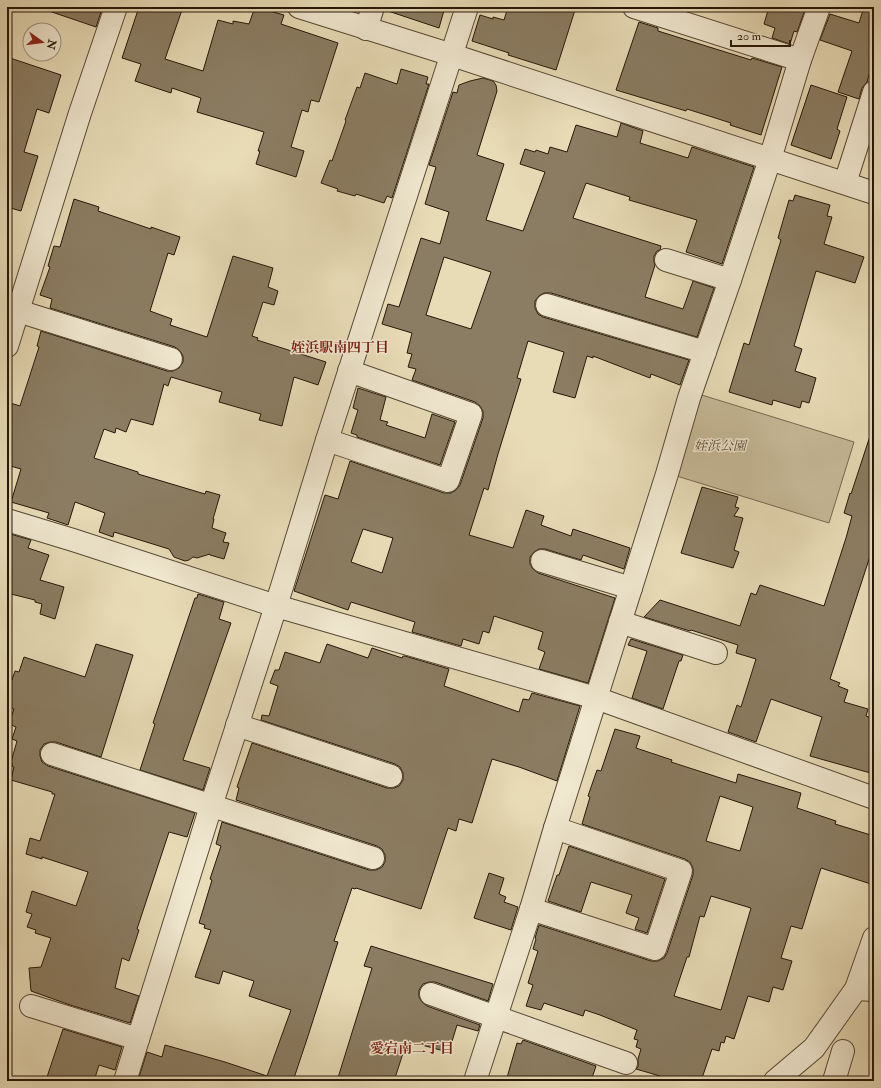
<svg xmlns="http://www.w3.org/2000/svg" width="881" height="1088" font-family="'IM FELL Double Pica','Noto Serif JP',serif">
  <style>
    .green { fill: #c7ba99; stroke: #776851 }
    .building { fill: #8b7d63; stroke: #271609; fill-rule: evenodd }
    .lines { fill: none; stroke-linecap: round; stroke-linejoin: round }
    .minor-casing { stroke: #574834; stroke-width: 24 }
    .minor { stroke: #f0e8d0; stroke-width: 22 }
    .labels { text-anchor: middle; stroke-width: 3; stroke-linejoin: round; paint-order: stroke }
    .park-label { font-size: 13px; font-style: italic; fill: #574734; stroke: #f0e8d0 }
    .neighbourhood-label { font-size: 14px; font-weight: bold; fill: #7a1f14; stroke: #f0e8d0 }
  </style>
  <rect width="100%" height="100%" fill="#e8dcb7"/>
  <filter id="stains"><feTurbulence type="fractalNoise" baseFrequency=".005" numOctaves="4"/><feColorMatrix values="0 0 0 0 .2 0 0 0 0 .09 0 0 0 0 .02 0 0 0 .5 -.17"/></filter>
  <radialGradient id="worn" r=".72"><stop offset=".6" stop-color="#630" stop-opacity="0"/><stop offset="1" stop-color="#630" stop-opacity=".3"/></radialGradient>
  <polygon class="green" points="692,392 854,442 829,523 667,473"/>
  <g class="building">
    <polygon points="46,7 96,7 102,9 96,27 46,10"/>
    <polygon points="139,7 183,7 165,59 203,71 218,20 233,24 233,21 249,24 255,7 284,15 281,24 338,43 319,102 311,100 308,112 302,110 291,147 304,151 296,177 256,164 260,151 258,151 264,132 197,112 201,98 172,88 171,93 135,81 141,64 122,58"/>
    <polygon points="386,7 445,7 439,28 385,10"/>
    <polygon points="508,7 566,7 575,10 556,70 508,55 509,53 472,41 480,15 493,19 493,17 504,20"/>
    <polygon points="769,7 806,7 797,32 794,31 790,44 772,38 775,28 764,24"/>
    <polygon points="864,7 874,7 874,58 867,82 862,88 859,99 838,92 852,51 820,40 830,14 859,23"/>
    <polygon points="639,22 658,28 658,31 751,60 752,58 782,67 761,135 730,125 731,123 687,109 686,111 616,90"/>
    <polygon points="7,57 61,75 49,113 37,109 24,152 38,156 21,211 7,207"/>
    <polygon points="401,69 428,77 426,84 429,84 392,198 387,196 384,203 356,194 355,196 337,191 338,189 321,183 330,160 332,161 346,121 345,120 357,87 360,88 365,73 397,84"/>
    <path d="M 483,78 L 493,81 L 496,85 L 497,91 L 477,155 L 504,164 L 486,220 L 523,231 L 545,172 L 520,164 L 525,149 L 535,152 L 536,150 L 548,154 L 550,147 L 567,152 L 576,125 L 617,137 L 621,123 L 643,131 L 640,143 L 688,158 L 692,147 L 754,167 L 722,264 L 686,252 L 697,220 L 629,200 L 630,197 L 586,183 L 573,218 L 661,246 L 660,250 L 657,251 L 654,256 L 654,262 L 655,265 L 645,297 L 683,309 L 693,281 L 714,288 L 697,337 L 551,293 L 544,293 L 539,296 L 535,301 L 535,308 L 538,314 L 543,317 L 689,360 L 680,385 L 651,374 L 650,378 L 593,356 L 593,358 L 587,356 L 575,398 L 553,392 L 564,352 L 528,341 L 517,378 L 521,379 L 498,454 L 488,490 L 484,488 L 469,535 L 513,548 L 526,510 L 544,516 L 541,525 L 571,536 L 573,529 L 630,548 L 624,569 L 583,555 L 581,560 L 545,549 L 539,549 L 534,552 L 530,557 L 530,564 L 533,569 L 538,573 L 615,598 L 588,683 L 539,669 L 545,652 L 538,649 L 543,632 L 494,616 L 489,633 L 483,631 L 479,644 L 463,639 L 461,646 L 412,632 L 415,622 L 351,602 L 348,610 L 294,591 L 325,495 L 338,499 L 350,461 L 444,493 L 451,493 L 456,490 L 460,485 L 483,418 L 483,411 L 480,406 L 475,402 L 412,380 L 416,369 L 408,367 L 412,354 L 407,353 L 412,333 L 382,324 L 388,304 L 399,307 L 421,238 L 440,244 L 449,212 L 425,204 L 436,167 L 429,165 L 453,92 L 457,93 L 459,85 L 470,81 ZM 444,257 L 491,272 L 471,329 L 426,315 ZM 363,529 L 393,538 L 382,573 L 351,562 Z"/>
    <polygon points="811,85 847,97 837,129 840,131 831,159 791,145"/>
    <polygon points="795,195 830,205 827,216 832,217 824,244 864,257 855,283 816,271 794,346 802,349 795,371 816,378 809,403 802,401 800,408 773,400 772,405 729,392 744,343 749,345 781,240 778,238 789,200 793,201"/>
    <polygon points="74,199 99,207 98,211 151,229 151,227 180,237 174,255 168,253 150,311 172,319 170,325 207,337 233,256 273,268 268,287 278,291 274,305 263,302 252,336 258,338 257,340 326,362 318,385 294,377 282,426 259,420 261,414 219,402 222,392 171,377 168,386 164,384 153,425 131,419 126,432 116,428 115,433 104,429 94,458 138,472 138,474 205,494 206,491 220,495 213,519 214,519 212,528 226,533 223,542 229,543 224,559 210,555 210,554 197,558 193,557 189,560 185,561 174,557 169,549 114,532 113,537 99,532 105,513 75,502 68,525 47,518 49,513 11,502 21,469 7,465 7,402 20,406 39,347 37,346 41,331 167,371 173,371 179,368 183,362 183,356 180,351 175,347 50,308 52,299 40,295 50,267 48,266 54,246 60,247"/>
    <polygon points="358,388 386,397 380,420 388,422 386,425 425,438 432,414 455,422 440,465 357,437 357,435 351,433 358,410 353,408"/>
    <polygon points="871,433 874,434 874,544 830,679 840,683 838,686 848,690 844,702 868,709 866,716 874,719 874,774 810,756 822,717 771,699 756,742 728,732 737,705 741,707 756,659 736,653 738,645 691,630 690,631 644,617 660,600 740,626 751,593 756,595 760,585 824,606 846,538 852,516 844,513 850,493 851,494"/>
    <polygon points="702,487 738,497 735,507 739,508 734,516 743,518 734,550 739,552 733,568 681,553"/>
    <polygon points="7,533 31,540 28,548 49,555 40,580 64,587 55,619 40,614 42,604 35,602 35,600 7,593"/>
    <polygon points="198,594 224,602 219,619 231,623 183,760 210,768 203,790 140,770 155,724 153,723 195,598 197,598"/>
    <polygon points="631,639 683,655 681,661 679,661 663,709 632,698 647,651 628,645"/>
    <polygon points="96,644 133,655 101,757 56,742 50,742 44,744 40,750 40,756 42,762 48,766 195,813 187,837 169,832 137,929 139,930 129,961 122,958 115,988 139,996 130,1023 70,1005 31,991 29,968 41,967 51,938 35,933 36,930 27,927 32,914 26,912 32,891 76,906 88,872 42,857 42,859 26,854 30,838 40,841 55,794 52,794 52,792 11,780 14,767 12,766 12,763 11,762 17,741 12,739 16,727 9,724 14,709 7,706 7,694 15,671 19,672 24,657 85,677"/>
    <polygon points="327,644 368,658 372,648 402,658 403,656 405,656 449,669 444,686 519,712 523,699 529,700 532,693 580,706 557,781 519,767 492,759 472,823 459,819 456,831 448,828 421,909 356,888 355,889 352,888 334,941 338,942 308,1036 293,1081 152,1081 139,1077 147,1052 162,1057 165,1045 225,1062 267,1076 291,1010 249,996 254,981 223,971 219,984 195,977 211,930 204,928 205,925 199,923 212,880 210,879 221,846 216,844 222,822 369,870 376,870 382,867 385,862 385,855 382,849 377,846 236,800 239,788 237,787 252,743 387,788 394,788 399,786 403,780 403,773 400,767 395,764 261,720 262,715 269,716 278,686 270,683 275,670 279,670 285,652 320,663"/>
    <path d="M 615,729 L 640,736 L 636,748 L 672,760 L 671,762 L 736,783 L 738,774 L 801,793 L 797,808 L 836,821 L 835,824 L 874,836 L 874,885 L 821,868 L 802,929 L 791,926 L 781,958 L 792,961 L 783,990 L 773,987 L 769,1002 L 748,996 L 734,1039 L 726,1036 L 724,1043 L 721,1042 L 719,1051 L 712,1049 L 701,1081 L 658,1081 L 660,1076 L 636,1069 L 638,1067 L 638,1059 L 641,1049 L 636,1047 L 638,1040 L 634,1039 L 637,1030 L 600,1015 L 585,1010 L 583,1016 L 544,1003 L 541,1010 L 526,1006 L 533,985 L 528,983 L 538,951 L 533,949 L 536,939 L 535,938 L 539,925 L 651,961 L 658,961 L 664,958 L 667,953 L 693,875 L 693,868 L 690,862 L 685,859 L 582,824 L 590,797 L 588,796 L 597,770 L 601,771 ZM 720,796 L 753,807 L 740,851 L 706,841 ZM 711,896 L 751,908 L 721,1010 L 674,996 L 687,957 L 689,957 L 700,916 L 704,917 Z"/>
    <polygon points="569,846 665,879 647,933 635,929 639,918 626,913 632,895 591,882 581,912 548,901 557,875 559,875"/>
    <polygon points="489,873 504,878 499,894 506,897 504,902 518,907 511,930 474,918"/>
    <polygon points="371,946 493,984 488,1001 435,982 429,982 423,984 419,990 419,997 422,1002 427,1006 480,1025 478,1031 457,1025 450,1048 445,1047 444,1051 407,1041 394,1081 337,1081 372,968 364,966"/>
    <polygon points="63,1029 122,1047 115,1070 99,1065 94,1081 59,1081 47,1077"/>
    <polygon points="523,1040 596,1066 591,1081 506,1081 517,1043 521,1044"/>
  </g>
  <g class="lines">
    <defs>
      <g id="minor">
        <polyline points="299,7 452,55 874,193"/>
        <polyline points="634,7 800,60"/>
        <polyline points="366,29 373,7"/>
        <polyline points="845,183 874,92"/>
        <polyline points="666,260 730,280"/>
        <polyline points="547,305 705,352"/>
        <polyline points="18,311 171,359"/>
        <polyline points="7,346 80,113 116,7"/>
        <polyline points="327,440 448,481 471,414 349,371"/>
        <polyline points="7,520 73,540 276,606 596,698 874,798"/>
        <polyline points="542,561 631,588"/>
        <polyline points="620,622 716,653"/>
        <polyline points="237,725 391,776"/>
        <polyline points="52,754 373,858"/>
        <polyline points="531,909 655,949 681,871 555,828"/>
        <polyline points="856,989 874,990"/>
        <polyline points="431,994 626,1063"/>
        <polyline points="31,1006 138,1039"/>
        <polyline points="125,1081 211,806 276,606 327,440 467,7"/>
        <polyline points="475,1081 531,909 555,828 667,474 689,398 730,280 770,159 800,60 819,7"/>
        <polyline points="775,1081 814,1048 856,989 874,938"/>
        <polyline points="834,1081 843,1051"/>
      </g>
    </defs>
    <use href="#minor" class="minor-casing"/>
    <use href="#minor" class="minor"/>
  </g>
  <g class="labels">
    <g class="park-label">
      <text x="720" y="450">姪浜公園</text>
    </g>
    <g class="neighbourhood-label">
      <text x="340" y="352">姪浜駅南四丁目</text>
      <text x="412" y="1053">愛宕南二丁目</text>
    </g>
  </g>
  <rect width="881" height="1088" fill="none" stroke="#e8dcb7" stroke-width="24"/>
  <rect x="8" y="8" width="865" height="1072" fill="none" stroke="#271609" stroke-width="2"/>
  <rect x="12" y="12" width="857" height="1064" fill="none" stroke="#271609"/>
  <g transform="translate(42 42) rotate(104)"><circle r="19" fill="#f0e8d0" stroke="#a09480"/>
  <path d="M0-3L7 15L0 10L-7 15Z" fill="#8f2418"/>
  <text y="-6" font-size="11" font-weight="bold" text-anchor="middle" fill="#271609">N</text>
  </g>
  <path d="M731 40v6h59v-6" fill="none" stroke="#271609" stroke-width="2"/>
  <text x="737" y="40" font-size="12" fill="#271609" stroke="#f0e8d0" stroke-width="3" paint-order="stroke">20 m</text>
  <rect width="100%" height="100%" filter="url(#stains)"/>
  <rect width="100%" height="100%" fill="url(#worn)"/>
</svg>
